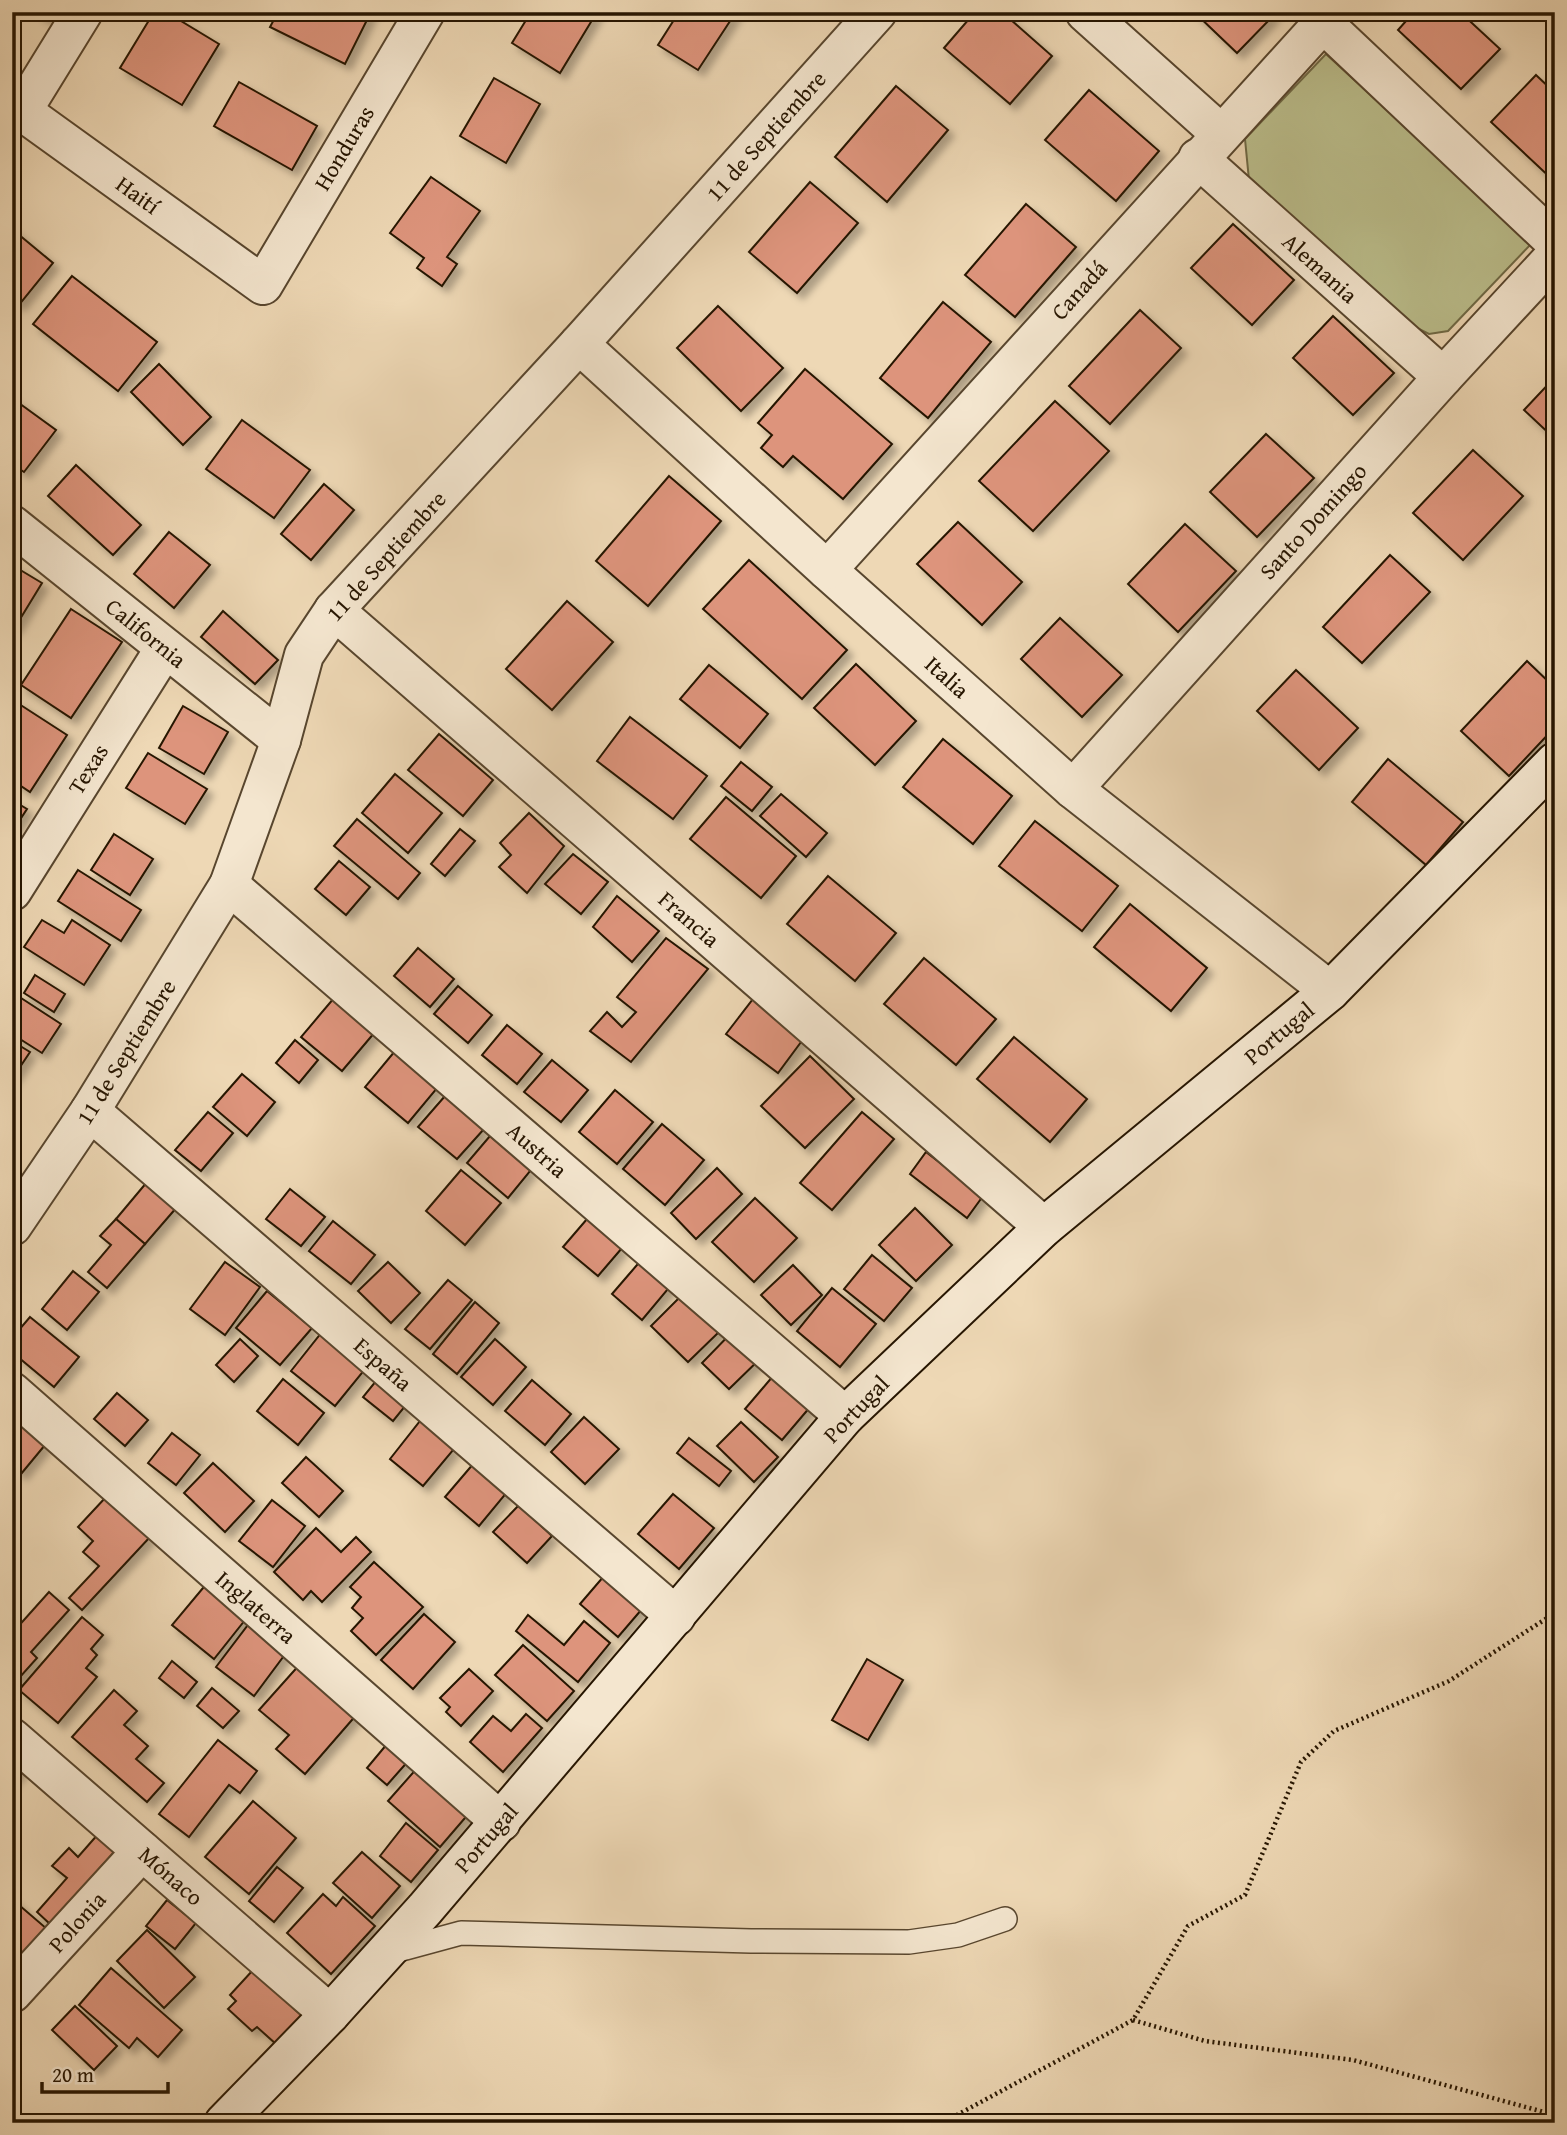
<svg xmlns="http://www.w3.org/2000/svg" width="1567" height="2135" font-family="'Gentium Book Plus',serif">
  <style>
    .green { fill: #bbbe8c; stroke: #706a46; stroke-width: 2 }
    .building { fill: #dd947b; stroke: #261501; stroke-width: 2; filter: url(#shadow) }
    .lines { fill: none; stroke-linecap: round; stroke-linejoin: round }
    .lane-casing { stroke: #58462e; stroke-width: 26 }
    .street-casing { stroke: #58462e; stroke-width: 42 }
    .secondary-casing { stroke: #261501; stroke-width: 42 }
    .path { stroke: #261501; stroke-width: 4.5; stroke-dasharray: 2 3.5; stroke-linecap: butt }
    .lane { stroke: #f4e6cf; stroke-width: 23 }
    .street { stroke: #f4e6cf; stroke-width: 38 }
    .secondary { stroke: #f4e6cf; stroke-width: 38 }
    .labels { text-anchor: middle; stroke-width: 5; stroke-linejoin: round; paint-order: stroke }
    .street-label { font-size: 23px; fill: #261501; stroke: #f4e6cf }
  </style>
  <defs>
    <filter id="shadow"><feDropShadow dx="6" dy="6" stdDeviation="3.5" flood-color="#0004"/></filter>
  </defs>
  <rect width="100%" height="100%" fill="#eed8b5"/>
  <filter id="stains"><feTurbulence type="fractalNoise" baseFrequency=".00286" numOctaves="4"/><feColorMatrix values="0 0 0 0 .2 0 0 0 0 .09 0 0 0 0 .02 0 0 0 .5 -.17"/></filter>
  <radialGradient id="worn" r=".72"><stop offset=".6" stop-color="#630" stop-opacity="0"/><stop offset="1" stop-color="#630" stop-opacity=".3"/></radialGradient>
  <polygon class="green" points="1326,54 1532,243 1448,331 1429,334 1411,325 1249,180 1245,139"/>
  <g class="building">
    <polygon points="35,12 52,12 48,19"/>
    <polygon points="154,12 166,12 219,44 182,105 120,68"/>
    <polygon points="278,12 371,12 345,64 270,27"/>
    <polygon points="531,12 597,12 560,73 512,43"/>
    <polygon points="679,12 736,12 698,70 658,45"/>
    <polygon points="975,12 1002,12 1052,56 1010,104 944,48"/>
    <polygon points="1194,12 1271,12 1274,15 1237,53"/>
    <polygon points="1414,12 1460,12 1500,49 1461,89 1398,30"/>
    <polygon points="1536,75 1555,93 1555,182 1491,122"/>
    <polygon points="494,78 540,104 506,163 460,136"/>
    <polygon points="239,82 317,126 292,170 214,126"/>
    <polygon points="896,86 948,130 887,202 835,157"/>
    <polygon points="1089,90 1159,151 1116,201 1045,140"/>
    <polygon points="431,177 480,211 447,257 457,264 442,286 417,268 424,258 390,233"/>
    <polygon points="810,182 858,223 797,293 749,252"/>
    <polygon points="1026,204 1076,247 1015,317 965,275"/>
    <polygon points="1233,224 1294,280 1252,325 1191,268"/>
    <polygon points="12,229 53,263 19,305 12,300"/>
    <polygon points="72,276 157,342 118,391 33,324"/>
    <polygon points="943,302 991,342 928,418 880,378"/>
    <polygon points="718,306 783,368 741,411 677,348"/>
    <polygon points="1140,310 1181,348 1110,424 1069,386"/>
    <polygon points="1333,316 1394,373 1353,415 1293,358"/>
    <polygon points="159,364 211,417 183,445 131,392"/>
    <polygon points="805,369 892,444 843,499 793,456 783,467 761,448 772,435 758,423"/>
    <polygon points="1555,377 1555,439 1524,410"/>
    <polygon points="12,398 56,430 24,472 12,464"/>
    <polygon points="1055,401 1109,451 1033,531 979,481"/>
    <polygon points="242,420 310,470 274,518 206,469"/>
    <polygon points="1266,434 1314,478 1257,537 1210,492"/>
    <polygon points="1473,450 1523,496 1463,560 1413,513"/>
    <polygon points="76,465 141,525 113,555 48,496"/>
    <polygon points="669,476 721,521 648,606 596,561"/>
    <polygon points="324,484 354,510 311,560 281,534"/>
    <polygon points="958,522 1022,582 982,625 917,564"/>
    <polygon points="1185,524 1236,571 1178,632 1128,584"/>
    <polygon points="169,532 210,565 174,608 134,574"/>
    <polygon points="1390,555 1430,592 1362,663 1323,627"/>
    <polygon points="749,560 847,650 802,699 703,609"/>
    <polygon points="12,565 42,583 14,629 12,628"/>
    <polygon points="567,601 613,642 552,710 506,669"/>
    <polygon points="71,609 122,642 71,718 21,685"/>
    <polygon points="223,611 278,660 255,684 201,637"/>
    <polygon points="1060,618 1122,675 1082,717 1021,659"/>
    <polygon points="1527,661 1555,688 1555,727 1509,776 1461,731"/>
    <polygon points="856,664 916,721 875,765 814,708"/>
    <polygon points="709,665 768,714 740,748 680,699"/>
    <polygon points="1296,670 1358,728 1319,770 1257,711"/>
    <polygon points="16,702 67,735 30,792 12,780 12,707"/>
    <polygon points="183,706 228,732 204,774 159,748"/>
    <polygon points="630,717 707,776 673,819 597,761"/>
    <polygon points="439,734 493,780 463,816 408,770"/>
    <polygon points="943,739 1012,796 973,844 903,787"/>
    <polygon points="148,753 207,789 185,824 126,788"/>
    <polygon points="1388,759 1463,822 1426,865 1352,802"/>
    <polygon points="741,762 772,787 752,811 721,786"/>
    <polygon points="395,774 442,813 408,853 362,813"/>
    <polygon points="781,794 827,833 806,857 760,816"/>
    <polygon points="726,797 796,856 761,898 690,839"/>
    <polygon points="12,800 27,809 12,832"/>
    <polygon points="529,813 564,846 527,893 499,867 511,855 500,843"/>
    <polygon points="357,819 420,873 398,899 334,846"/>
    <polygon points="1035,821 1118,886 1082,931 999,866"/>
    <polygon points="460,829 475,841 445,876 431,864"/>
    <polygon points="114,834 153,859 130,895 91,870"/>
    <polygon points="573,854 608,882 581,914 545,884"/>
    <polygon points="339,861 370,887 346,915 315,889"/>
    <polygon points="78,870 141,910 121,941 58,901"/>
    <polygon points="828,876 896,933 855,981 787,924"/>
    <polygon points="617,896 659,931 632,962 593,927"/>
    <polygon points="1130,904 1207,968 1171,1011 1094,947"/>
    <polygon points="42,920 64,933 72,920 110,945 84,985 24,947"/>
    <polygon points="666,938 708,969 631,1062 590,1031 607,1012 622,1027 636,1012 617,997"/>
    <polygon points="418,948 454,979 430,1007 394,976"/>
    <polygon points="924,958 996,1019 956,1065 884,1004"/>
    <polygon points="35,975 65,994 54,1012 24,993"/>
    <polygon points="458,986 492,1015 468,1043 434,1014"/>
    <polygon points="18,996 61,1024 42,1053 12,1034 12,1005"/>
    <polygon points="334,998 375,1032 342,1071 301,1037"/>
    <polygon points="753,999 804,1038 778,1073 726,1034"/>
    <polygon points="507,1025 542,1054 517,1084 482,1055"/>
    <polygon points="1014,1037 1087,1099 1050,1142 977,1079"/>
    <polygon points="295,1040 318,1060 299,1083 276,1063"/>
    <polygon points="12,1041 30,1052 12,1079"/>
    <polygon points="395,1051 438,1087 408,1123 365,1087"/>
    <polygon points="810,1056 854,1099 805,1148 761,1106"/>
    <polygon points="552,1060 588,1090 561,1122 524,1092"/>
    <polygon points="242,1074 275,1102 247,1136 213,1107"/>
    <polygon points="615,1090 653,1122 617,1164 579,1132"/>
    <polygon points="445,1096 484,1129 457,1159 418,1127"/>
    <polygon points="208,1112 233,1133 201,1171 175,1150"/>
    <polygon points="862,1112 894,1139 832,1210 800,1183"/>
    <polygon points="662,1124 704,1160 665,1205 623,1169"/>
    <polygon points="490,1136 531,1170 508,1198 467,1163"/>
    <polygon points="926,1152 983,1196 967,1218 910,1174"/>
    <polygon points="717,1168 742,1194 696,1239 671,1213"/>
    <polygon points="461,1170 501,1203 465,1245 426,1211"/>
    <polygon points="147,1182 177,1207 145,1244 116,1219"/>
    <polygon points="290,1189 325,1217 301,1246 266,1219"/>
    <polygon points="755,1198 797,1238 754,1282 712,1242"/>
    <polygon points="915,1208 952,1245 916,1281 879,1245"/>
    <polygon points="116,1219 145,1244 107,1288 88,1272 111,1245 100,1236"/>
    <polygon points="587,1219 622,1248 598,1276 563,1247"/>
    <polygon points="333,1221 375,1255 351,1284 309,1251"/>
    <polygon points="872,1255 912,1288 884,1321 844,1289"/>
    <polygon points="643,1258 673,1283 642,1320 612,1294"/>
    <polygon points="225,1262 260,1287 225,1335 190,1309"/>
    <polygon points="388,1262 420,1293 391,1323 358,1291"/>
    <polygon points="793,1265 822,1295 791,1325 761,1295"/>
    <polygon points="73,1271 99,1292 67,1330 42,1309"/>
    <polygon points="448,1280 472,1300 430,1349 405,1329"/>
    <polygon points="832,1288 876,1324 840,1367 797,1331"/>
    <polygon points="267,1291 312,1328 280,1365 236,1328"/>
    <polygon points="684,1293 721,1330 688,1362 651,1326"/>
    <polygon points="475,1302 499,1323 457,1374 433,1354"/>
    <polygon points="30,1317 79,1357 54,1387 12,1352 12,1338"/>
    <polygon points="738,1326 766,1353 729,1389 702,1363"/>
    <polygon points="322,1332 366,1368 335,1406 291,1371"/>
    <polygon points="240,1339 258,1356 234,1382 216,1365"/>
    <polygon points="495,1339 526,1367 493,1405 461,1377"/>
    <polygon points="779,1369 816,1400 782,1440 745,1409"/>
    <polygon points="283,1379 324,1413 298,1445 257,1411"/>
    <polygon points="532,1380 571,1414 545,1445 505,1411"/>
    <polygon points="376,1381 406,1405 393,1421 363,1397"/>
    <polygon points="117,1393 148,1420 125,1446 94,1419"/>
    <polygon points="584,1417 619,1449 585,1484 551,1452"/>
    <polygon points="420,1421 454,1449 423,1486 390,1459"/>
    <polygon points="741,1422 778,1457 754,1482 717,1446"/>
    <polygon points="21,1424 45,1445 21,1474 12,1467 12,1435"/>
    <polygon points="172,1433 200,1455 176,1485 148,1463"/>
    <polygon points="689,1438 731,1471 719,1486 677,1453"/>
    <polygon points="306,1457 343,1491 319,1517 282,1483"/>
    <polygon points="213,1463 254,1501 225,1532 184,1493"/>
    <polygon points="474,1463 508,1491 479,1526 445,1497"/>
    <polygon points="673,1494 714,1528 679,1569 638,1534"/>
    <polygon points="106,1497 150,1537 82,1610 69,1598 99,1566 83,1552 93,1541 78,1527"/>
    <polygon points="272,1500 305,1526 273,1567 239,1541"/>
    <polygon points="519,1505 552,1536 527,1563 493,1532"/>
    <polygon points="316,1528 341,1552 356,1537 371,1552 322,1602 311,1591 303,1600 274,1572"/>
    <polygon points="374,1562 423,1607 376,1655 351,1631 363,1618 352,1608 361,1597 350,1587"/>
    <polygon points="610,1569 648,1602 618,1637 580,1604"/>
    <polygon points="208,1582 249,1615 214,1659 172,1625"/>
    <polygon points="49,1592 69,1610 31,1652 37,1658 12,1686 12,1627 15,1630"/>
    <polygon points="424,1614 455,1642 413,1689 381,1660"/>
    <polygon points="528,1615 564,1645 584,1621 610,1643 578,1682 516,1631"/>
    <polygon points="82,1617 103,1635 91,1649 97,1655 86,1668 97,1677 58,1723 19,1690"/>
    <polygon points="254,1617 292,1645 254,1696 216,1667"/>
    <polygon points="523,1645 574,1691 547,1721 495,1675"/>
    <polygon points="867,1659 903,1680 868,1740 832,1720"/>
    <polygon points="172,1661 197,1682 184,1698 159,1678"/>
    <polygon points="301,1663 358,1713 305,1774 276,1749 289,1735 259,1710"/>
    <polygon points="469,1669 493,1691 461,1726 446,1712 450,1707 440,1698"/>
    <polygon points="212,1688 239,1711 223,1728 197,1706"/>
    <polygon points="114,1690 137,1711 124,1725 148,1746 136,1759 164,1783 147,1802 72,1737"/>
    <polygon points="526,1714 542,1728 503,1772 470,1742 493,1716 511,1731"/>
    <polygon points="397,1732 418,1750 387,1785 367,1768"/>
    <polygon points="218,1740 257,1771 240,1793 229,1785 189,1837 159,1814"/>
    <polygon points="426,1758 477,1804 440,1847 388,1801"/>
    <polygon points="12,1760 22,1769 12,1780"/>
    <polygon points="253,1801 296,1838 249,1894 205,1857"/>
    <polygon points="406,1823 438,1850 411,1882 380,1856"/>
    <polygon points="99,1833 117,1849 50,1924 37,1912 67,1878 52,1866 69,1848 78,1857"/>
    <polygon points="362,1852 400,1886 372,1918 333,1883"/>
    <polygon points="277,1867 303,1888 274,1922 249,1901"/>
    <polygon points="323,1894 336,1906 343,1897 375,1926 331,1974 287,1933"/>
    <polygon points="12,1899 47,1929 12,1970"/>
    <polygon points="167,1900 196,1923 175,1949 146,1926"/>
    <polygon points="147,1930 195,1977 164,2008 117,1961"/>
    <polygon points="111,1968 182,2030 158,2057 137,2038 129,2048 79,2005"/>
    <polygon points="253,1970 302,2016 276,2044 257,2027 252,2031 228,2009 236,2001 230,1995"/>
    <polygon points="75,2006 117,2046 94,2070 52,2030"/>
  </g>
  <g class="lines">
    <defs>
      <polyline id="lane" points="391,1952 461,1933 751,1941 909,1942 958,1935 1005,1919"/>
      <g id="street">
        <polyline points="1085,12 1221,134"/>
        <polyline points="1323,23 1555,242"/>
        <polyline points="12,104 263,285 425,12"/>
        <polyline points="22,111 83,12"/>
        <polyline points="1198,158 1443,377"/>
        <polyline points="579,344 827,570 1073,789 1330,991"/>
        <polyline points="12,525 281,740"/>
        <polyline points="827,570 1333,12"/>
        <polyline points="334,610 1044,1227"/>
        <polyline points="1073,789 1443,377 1555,256"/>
        <polyline points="229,885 845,1416"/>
        <polyline points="12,891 165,648"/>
        <polyline points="90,1111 676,1616"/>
        <polyline points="12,1226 90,1111 229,885 281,740 304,655 334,610 579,344 877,12"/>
        <polyline points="12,1392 501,1822"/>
        <polyline points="12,1738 330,2014"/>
        <polyline points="12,1993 142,1851"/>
      </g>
      <polyline id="secondary" points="224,2123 330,2014 425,1909 845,1416 1044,1227 1330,991 1555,762"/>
    </defs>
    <use href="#lane" class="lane-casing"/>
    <use href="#street" class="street-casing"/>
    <use href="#secondary" class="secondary-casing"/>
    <g class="path">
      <polyline points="1133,2020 1205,2041 1353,2060 1555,2115"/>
      <polyline points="942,2123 1133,2020 1188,1926 1245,1895 1301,1762 1334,1731 1449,1681 1555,1613"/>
    </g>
    <use href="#lane" class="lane"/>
    <use href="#street" class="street"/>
    <use href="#secondary" class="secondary"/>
  </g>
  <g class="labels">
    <g class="street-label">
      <text transform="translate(766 136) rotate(-48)" y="8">11 de Septiembre</text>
      <text transform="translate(344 148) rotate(-59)" y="8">Honduras</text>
      <text transform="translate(138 195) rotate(36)" y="8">Haití</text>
      <text transform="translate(1320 268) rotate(42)" y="8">Alemania</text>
      <text transform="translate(1079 290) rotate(-48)" y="8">Canadá</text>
      <text transform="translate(1313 521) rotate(-48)" y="8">Santo Domingo</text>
      <text transform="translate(386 556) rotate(-48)" y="8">11 de Septiembre</text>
      <text transform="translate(146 633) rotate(39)" y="8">California</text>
      <text transform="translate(947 677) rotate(42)" y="8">Italia</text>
      <text transform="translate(88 769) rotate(-58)" y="8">Texas</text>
      <text transform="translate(689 919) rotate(41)" y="8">Francia</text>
      <text transform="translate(1279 1033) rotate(-40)" y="8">Portugal</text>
      <text transform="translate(126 1052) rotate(-58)" y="8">11 de Septiembre</text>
      <text transform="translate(537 1150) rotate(41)" y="8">Austria</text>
      <text transform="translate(383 1364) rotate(41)" y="8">España</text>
      <text transform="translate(856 1409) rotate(-46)" y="8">Portugal</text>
      <text transform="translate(256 1607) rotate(41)" y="8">Inglaterra</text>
      <text transform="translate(486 1838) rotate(-49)" y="8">Portugal</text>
      <text transform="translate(171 1876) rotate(41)" y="8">Mónaco</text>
      <text transform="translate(77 1922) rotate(-48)" y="8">Polonia</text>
    </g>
  </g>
  <rect width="1567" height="2135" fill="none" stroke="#eed8b5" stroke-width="42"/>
  <rect x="14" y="14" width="1539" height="2107" fill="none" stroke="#261501" stroke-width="3.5"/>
  <rect x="21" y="21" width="1525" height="2093" fill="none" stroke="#261501" stroke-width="2"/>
  <path d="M42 2082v10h126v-10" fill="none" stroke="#261501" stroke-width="3.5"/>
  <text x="52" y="2082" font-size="21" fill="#261501" stroke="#f4e6cf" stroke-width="5" paint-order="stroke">20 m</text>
  <rect width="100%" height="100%" filter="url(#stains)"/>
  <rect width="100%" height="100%" fill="url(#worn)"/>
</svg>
